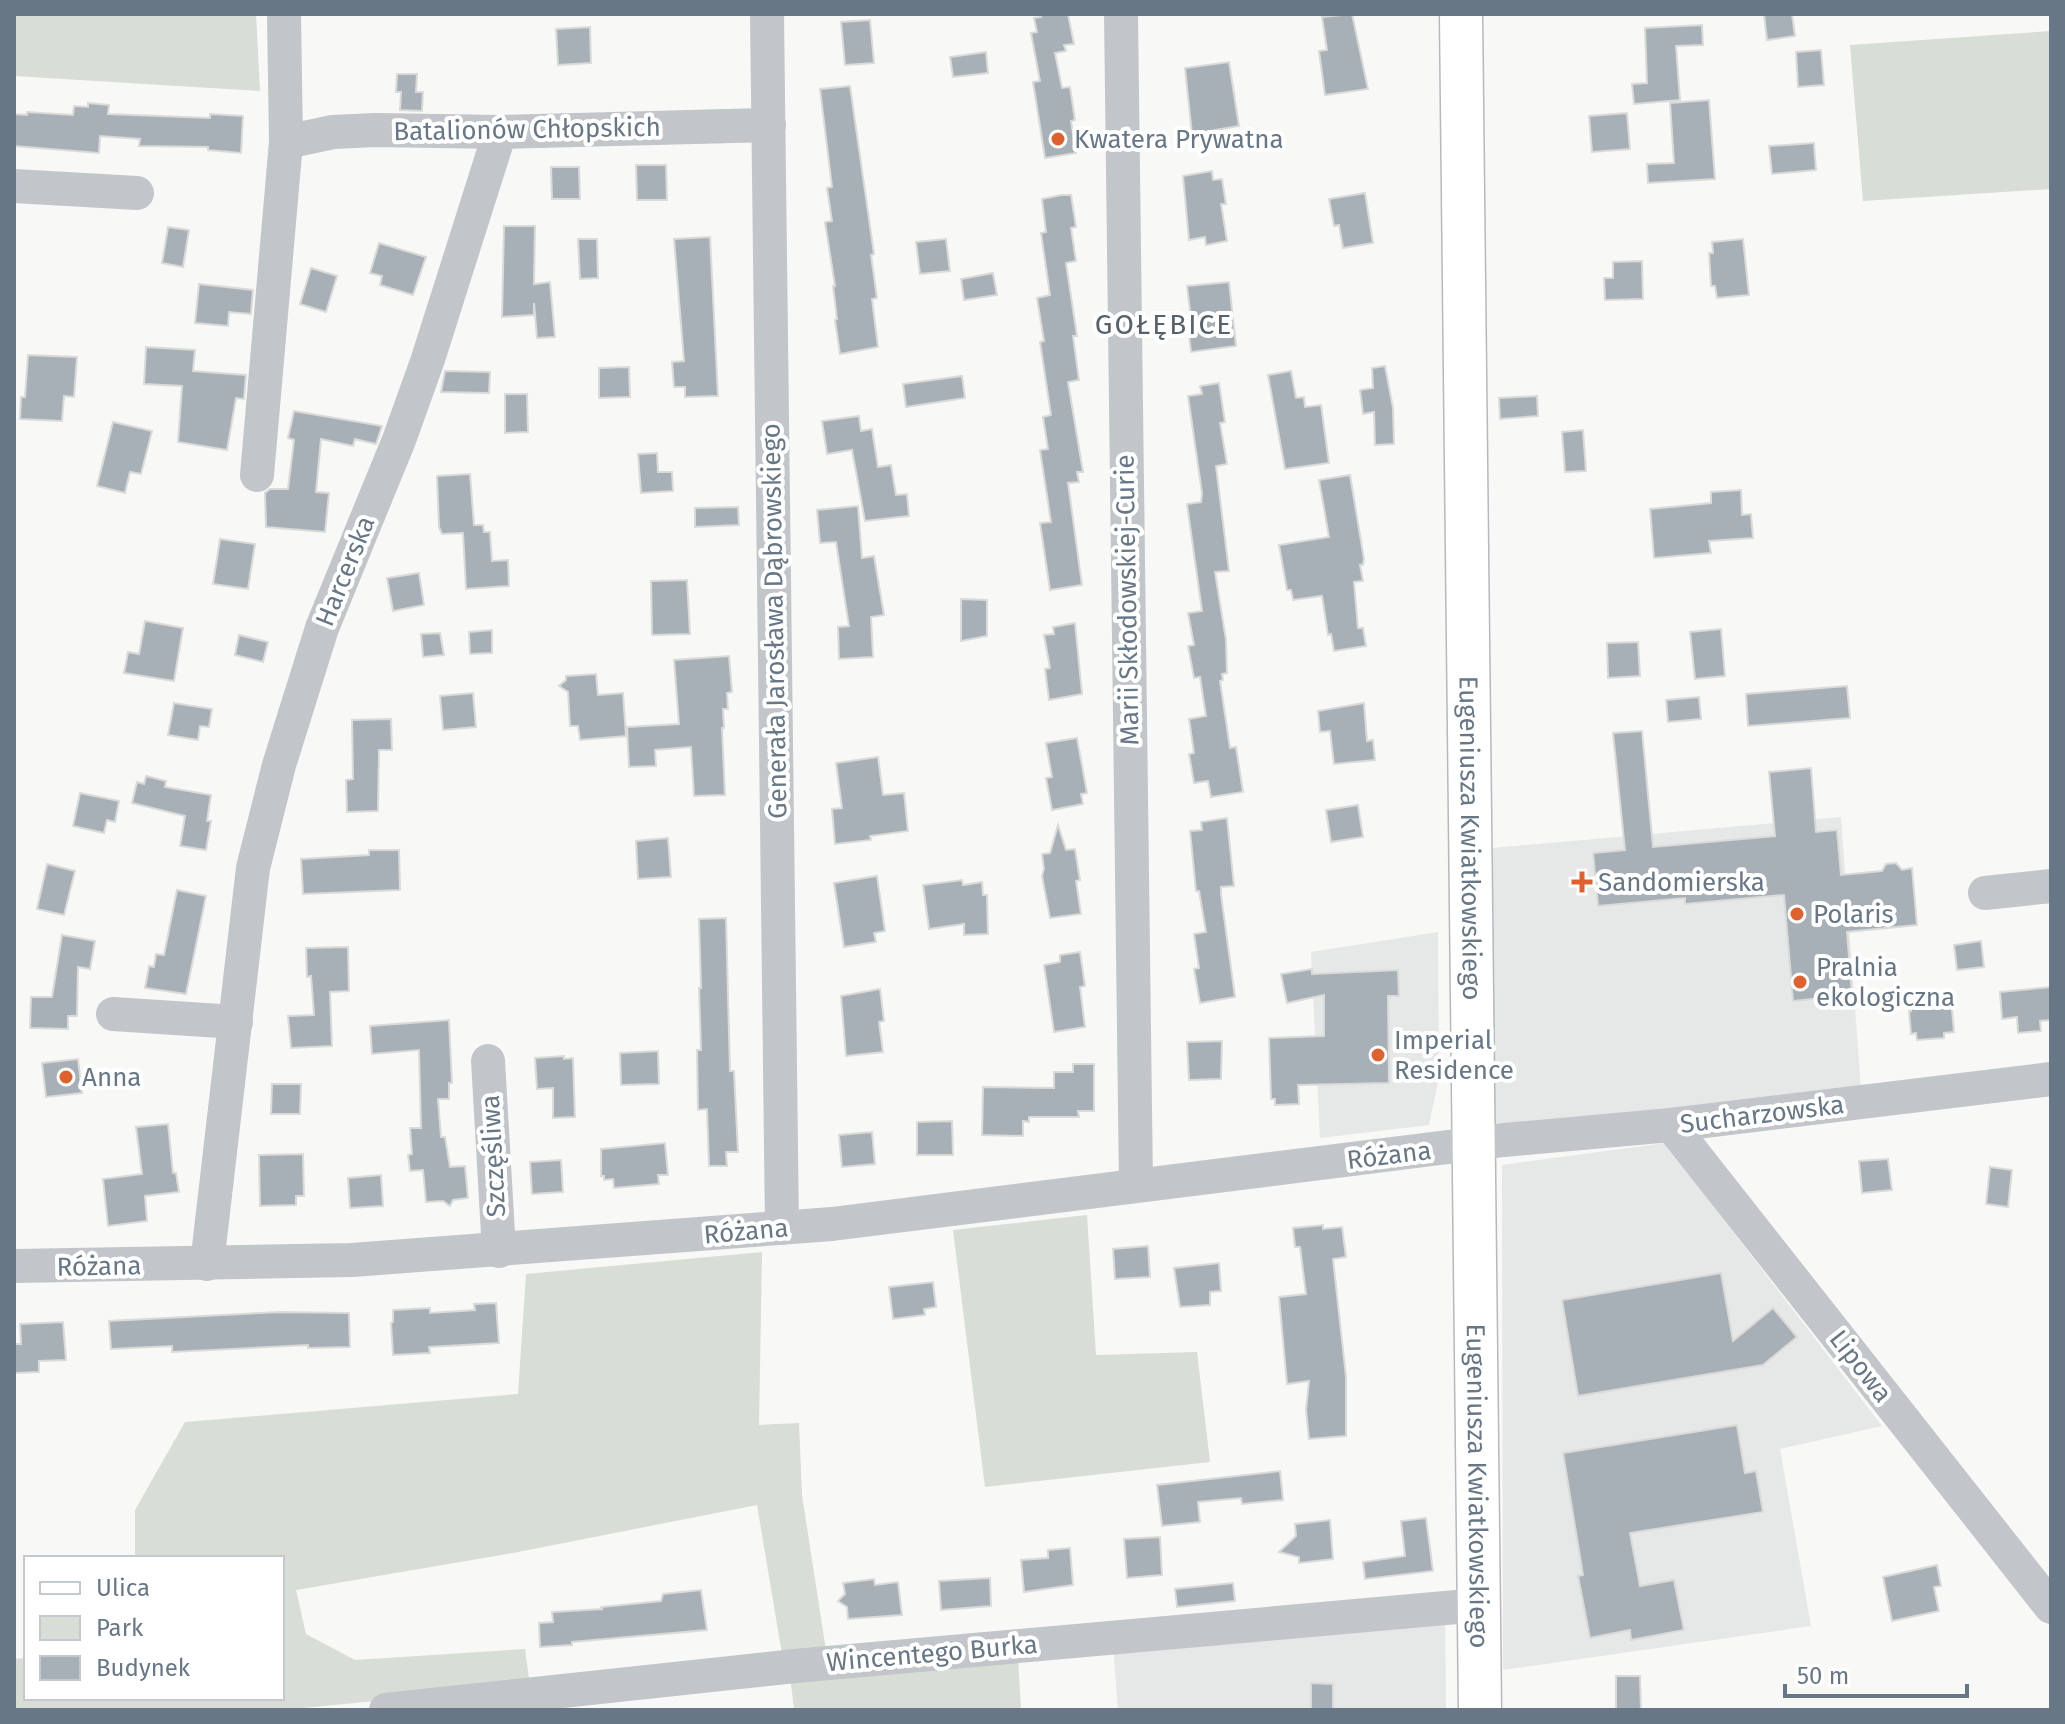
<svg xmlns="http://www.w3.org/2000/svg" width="2065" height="1724" font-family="'Fira Sans',sans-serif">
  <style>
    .built { fill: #e6e7e7 }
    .green { fill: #d8ddd5 }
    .building { fill: #a8b0b7; stroke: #dadad8; stroke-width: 2 }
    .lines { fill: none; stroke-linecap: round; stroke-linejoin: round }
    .major-casing { stroke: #b5b9bd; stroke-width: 45 }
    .minor { stroke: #c2c5c9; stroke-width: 34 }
    .major { stroke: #fff; stroke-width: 42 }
    .poi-dot { fill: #df612e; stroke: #fff; stroke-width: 3 }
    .labels { text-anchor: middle; stroke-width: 8; stroke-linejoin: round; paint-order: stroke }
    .street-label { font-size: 26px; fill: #687786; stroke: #fff }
    .poi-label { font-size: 26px; fill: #687786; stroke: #fff; text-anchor: start }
    .neighbourhood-label { font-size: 28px; letter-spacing: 2px; fill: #56616b; stroke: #fff }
  </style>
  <rect width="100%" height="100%" fill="#f8f8f6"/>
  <g class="built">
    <polygon points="1841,817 1861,1090 1492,1127 1492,848"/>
    <polygon points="1438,932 1439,1077 1429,1125 1320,1138 1311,952"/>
    <polygon points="1665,1143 1882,1426 1780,1449 1811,1626 1503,1670 1502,1165"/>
    <polygon points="1445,1618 1446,1710 1118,1710 1113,1645"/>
  </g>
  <g class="green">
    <polygon points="14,14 256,14 260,91 14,76"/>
    <polygon points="2051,31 2051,189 1863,201 1850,45"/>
    <polygon points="1087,1215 1096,1355 1197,1352 1210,1462 985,1487 953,1230"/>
    <polygon points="762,1252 759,1425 799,1423 802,1495 827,1657 783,1660 757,1505 513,1553 296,1590 306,1634 355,1660 525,1649 530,1686 282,1710 14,1710 14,1659 26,1658 26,1698 282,1698 282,1558 135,1558 135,1510 185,1422 518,1394 526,1274"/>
    <polygon points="1018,1656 1021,1710 794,1710 790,1675"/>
  </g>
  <g class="building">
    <polygon points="1040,14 1068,14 1074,44 1064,45 1066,51 1055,53 1062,88 1070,87 1075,120 1071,121 1076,153 1045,158 1033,82 1040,81 1031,33 1037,32 1034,18 1041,17"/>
    <polygon points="1352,14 1368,89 1325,95 1319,51 1327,50 1322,17"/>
    <polygon points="1764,14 1792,14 1795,36 1767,40"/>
    <polygon points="870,20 874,63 845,65 841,22"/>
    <polygon points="1702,25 1703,45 1676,46 1680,100 1634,104 1632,84 1647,83 1645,28"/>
    <polygon points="590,27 591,63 558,65 556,29"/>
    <polygon points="1821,50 1824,85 1798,87 1796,52"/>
    <polygon points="986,52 988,73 953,77 950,57"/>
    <polygon points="1229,62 1239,126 1192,134 1185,68"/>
    <polygon points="397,74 417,74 416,92 423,92 422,111 400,110 401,92 396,92"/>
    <polygon points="850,86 874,254 871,255 877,298 872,299 878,347 840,354 835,320 837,319 833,286 835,286 825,222 832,221 827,188 832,187 820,89"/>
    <polygon points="1709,100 1715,179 1648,183 1647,164 1674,163 1670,103"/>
    <polygon points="88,103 109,105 108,114 210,118 210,114 243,116 241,153 208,150 208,147 139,146 140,139 100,136 99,153 14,146 14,114 27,115 27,112 73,115 74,106 88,107"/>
    <polygon points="1627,113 1630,149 1592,152 1589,116"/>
    <polygon points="1814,143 1816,170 1772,174 1769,146"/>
    <polygon points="636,165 666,165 667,200 637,200"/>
    <polygon points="551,167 579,167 580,199 552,199"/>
    <polygon points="1212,171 1213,180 1222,179 1226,204 1221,204 1227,241 1206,245 1205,237 1189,240 1183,176"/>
    <polygon points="1365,193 1373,243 1343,248 1339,225 1334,226 1329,199"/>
    <polygon points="1061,195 1071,195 1076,227 1071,228 1076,261 1066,263 1077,336 1073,336 1079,380 1068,382 1083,472 1077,472 1079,482 1068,483 1082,585 1050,590 1040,523 1051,522 1040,450 1048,449 1043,417 1051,415 1040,342 1044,341 1037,298 1050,295 1041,233 1046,232 1042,199"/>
    <polygon points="504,226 535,226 534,284 550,282 555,337 537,338 534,303 534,315 502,317"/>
    <polygon points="168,227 189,230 183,267 162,263"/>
    <polygon points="710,237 718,396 685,397 685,387 674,387 672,362 684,361 674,239"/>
    <polygon points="578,239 597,239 598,278 580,279"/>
    <polygon points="946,239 950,271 920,274 916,242"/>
    <polygon points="1743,239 1749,295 1717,298 1715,286 1711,286 1709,253 1713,253 1712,242"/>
    <polygon points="379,243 426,257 413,295 380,285 382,276 370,273"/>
    <polygon points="1642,261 1643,299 1605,300 1604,278 1613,278 1613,262"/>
    <polygon points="311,268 337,276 326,312 300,304"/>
    <polygon points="993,273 997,295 964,300 961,279"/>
    <polygon points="1229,282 1236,346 1191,352 1187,319 1191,319 1187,286"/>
    <polygon points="199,284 253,290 251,314 229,312 228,326 195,323"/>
    <polygon points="146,347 195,350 193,371 246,375 244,399 236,398 227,450 178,442 182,386 144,384"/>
    <polygon points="28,355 77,357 74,397 64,396 62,421 20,419 21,397 25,397"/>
    <polygon points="1385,366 1393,408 1394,444 1375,445 1374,412 1363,414 1360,390 1373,388 1372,368"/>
    <polygon points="629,367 630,397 599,398 599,368"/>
    <polygon points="445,371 490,372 489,393 441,392"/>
    <polygon points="1291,371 1296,398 1304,397 1305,407 1321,405 1329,463 1285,469 1268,375"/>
    <polygon points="962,376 965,398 906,407 903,384"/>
    <polygon points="1219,383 1225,422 1220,423 1227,464 1216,466 1229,571 1215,572 1226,640 1227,673 1222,674 1223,680 1220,681 1230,748 1236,747 1243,792 1211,797 1208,781 1194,783 1189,754 1194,753 1189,719 1206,716 1200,677 1194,678 1188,646 1194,645 1188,613 1202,611 1187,504 1201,502 1202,493 1188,396 1202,394 1200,386"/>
    <polygon points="505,394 527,394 528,432 505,433"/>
    <polygon points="1537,396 1538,416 1500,419 1499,398"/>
    <polygon points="294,411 382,426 376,444 355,439 353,446 321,439 316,492 329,493 325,532 266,527 265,493 270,489 288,489 294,440 288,438"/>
    <polygon points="859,416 861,431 872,429 878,467 891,465 896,495 907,494 909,516 865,521 852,450 827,454 822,421"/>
    <polygon points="113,422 152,431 141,474 130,472 125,493 97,486"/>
    <polygon points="1583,430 1586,471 1565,472 1562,432"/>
    <polygon points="657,453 658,472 672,472 673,491 641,493 638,454"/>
    <polygon points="470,474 474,525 483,525 484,532 490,532 492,561 508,560 509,586 466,589 463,533 442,534 439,527 437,476"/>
    <polygon points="1350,475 1364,559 1363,565 1360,565 1363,581 1354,582 1358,628 1363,628 1366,646 1334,651 1331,634 1328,635 1322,596 1293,600 1291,590 1287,590 1279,545 1329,537 1319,480"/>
    <polygon points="1741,490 1742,515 1751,514 1753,538 1709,541 1711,553 1654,558 1650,509 1711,503 1711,492"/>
    <polygon points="858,506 862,558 874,556 884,615 871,617 873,657 839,659 838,627 849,626 836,542 820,543 817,510"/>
    <polygon points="738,507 739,525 695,527 695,508"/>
    <polygon points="220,539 255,544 248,589 213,584"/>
    <polygon points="419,573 424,605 393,611 387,578"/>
    <polygon points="687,580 690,634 652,635 651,581"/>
    <polygon points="961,599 987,600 987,636 961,641"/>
    <polygon points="145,621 183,628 174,681 124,673 128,652 139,654"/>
    <polygon points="1075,623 1082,694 1049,700 1045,669 1050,668 1044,635 1054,634 1053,627"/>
    <polygon points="1721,629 1725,676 1695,679 1690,632"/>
    <polygon points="492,630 492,653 470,654 469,632"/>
    <polygon points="440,633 444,655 423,657 421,634"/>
    <polygon points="239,635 268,642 263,662 235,655"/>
    <polygon points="1638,642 1640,676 1608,678 1607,643"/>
    <polygon points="729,656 732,692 727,693 728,709 723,709 724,728 722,728 725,795 694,796 691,747 655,750 656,766 629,767 627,727 679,724 674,660"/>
    <polygon points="596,674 598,695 623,693 626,736 580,740 578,726 570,726 568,692 559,686 566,680 566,676"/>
    <polygon points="1847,686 1850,718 1748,726 1746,694"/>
    <polygon points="473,693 476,727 443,730 440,696"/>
    <polygon points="1699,697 1701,719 1668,722 1666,700"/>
    <polygon points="174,703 212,709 209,727 200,726 198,740 168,735"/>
    <polygon points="1364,703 1367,741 1373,740 1375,760 1334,764 1330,731 1320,732 1318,711"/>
    <polygon points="391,719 392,750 379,750 378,811 347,812 346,780 353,779 352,720"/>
    <polygon points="1642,731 1653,847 1775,836 1769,772 1811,768 1816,832 1837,830 1841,875 1882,871 1886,864 1896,863 1902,870 1912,868 1917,925 1847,932 1852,995 1793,1001 1784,895 1685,904 1685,898 1598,906 1593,853 1625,850 1613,733"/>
    <polygon points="1077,738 1087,793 1081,794 1083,804 1052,810 1046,778 1052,777 1046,743"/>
    <polygon points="878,757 883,795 904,793 908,831 870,836 871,840 835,844 832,809 842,808 836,763"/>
    <polygon points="146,776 166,781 165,787 211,795 207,821 211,821 206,850 180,846 185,816 132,803 137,782 144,784"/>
    <polygon points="80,793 119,801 115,822 107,820 104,833 73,826"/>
    <polygon points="1358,805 1363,837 1331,842 1326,810"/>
    <polygon points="1227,818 1234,886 1221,887 1221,895 1235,997 1200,1003 1194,969 1199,968 1194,934 1206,932 1199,891 1196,891 1190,831 1202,830 1201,822"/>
    <polygon points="1058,825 1066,850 1075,849 1080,880 1076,881 1081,914 1050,918 1042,876 1044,869 1042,854 1050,853"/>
    <polygon points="668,838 671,877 638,879 636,841"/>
    <polygon points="369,850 399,850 400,890 303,894 301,859 369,855"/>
    <polygon points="47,864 75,871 64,915 37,909"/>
    <polygon points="877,876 885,931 874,933 876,942 844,947 834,883"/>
    <polygon points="962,880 963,885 982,882 983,895 987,895 988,934 964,935 964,924 929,929 923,885"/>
    <polygon points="177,890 206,896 186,994 145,988 149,966 154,967 156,954 164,955"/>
    <polygon points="726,918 730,1071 734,1071 738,1152 726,1152 727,1166 709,1166 707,1109 698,1110 697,1050 701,1050 699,988 701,988 699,919"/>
    <polygon points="62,935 95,941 90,969 78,967 77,1016 68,1016 68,1029 30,1028 31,997 52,997"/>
    <polygon points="1981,941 1984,967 1957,970 1954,945"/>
    <polygon points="348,947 349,991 330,992 332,1046 291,1048 288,1016 314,1015 311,976 307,977 306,948"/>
    <polygon points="1080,952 1085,986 1080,987 1085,1027 1054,1032 1044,965 1060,962 1060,955"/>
    <polygon points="1312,969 1312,974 1398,970 1399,996 1388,996 1389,1083 1298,1085 1299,1104 1275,1105 1275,1099 1271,1099 1269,1038 1324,1036 1324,995 1287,1003 1281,974"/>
    <polygon points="2051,987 2051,1020 2040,1021 2041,1031 2018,1033 2017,1017 2002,1019 2000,992"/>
    <polygon points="880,989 884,1021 879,1022 883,1052 846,1056 841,996"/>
    <polygon points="1951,998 1954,1032 1944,1033 1944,1038 1917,1040 1916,1033 1911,1034 1909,1011 1911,1011 1911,1001"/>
    <polygon points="449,1020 452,1083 449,1083 449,1099 438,1099 441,1137 445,1137 450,1167 465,1166 468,1198 453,1200 450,1206 443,1201 426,1202 423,1170 410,1171 408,1155 412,1154 410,1128 421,1128 419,1050 372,1054 370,1026"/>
    <polygon points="1222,1041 1221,1079 1189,1080 1187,1042"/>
    <polygon points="658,1051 659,1084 621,1085 620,1053"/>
    <polygon points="564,1056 564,1059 573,1058 575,1117 553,1118 553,1088 537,1089 535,1058"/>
    <polygon points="78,1059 82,1093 46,1097 42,1063"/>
    <polygon points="1073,1064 1094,1064 1094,1111 1078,1111 1079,1117 1029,1117 1029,1122 1023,1121 1023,1136 982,1135 983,1087 1054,1088 1054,1072 1073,1072"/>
    <polygon points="272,1084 301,1084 300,1114 271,1114"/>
    <polygon points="952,1121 953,1155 917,1155 917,1122"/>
    <polygon points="168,1124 173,1173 176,1173 179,1192 145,1196 147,1221 108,1226 103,1179 142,1174 136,1127"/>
    <polygon points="872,1132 875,1164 842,1167 839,1135"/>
    <polygon points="665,1143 668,1175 658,1175 659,1184 614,1188 613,1179 604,1180 604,1176 601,1176 601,1149"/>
    <polygon points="303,1154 304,1196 296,1196 296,1205 260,1206 259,1155"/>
    <polygon points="1888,1159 1892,1190 1862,1193 1859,1161"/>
    <polygon points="561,1160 563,1192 532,1194 530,1162"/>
    <polygon points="1990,1167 2012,1170 2008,1207 1986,1204"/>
    <polygon points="381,1175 383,1206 350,1208 348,1178"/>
    <polygon points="1323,1225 1323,1229 1342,1227 1346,1257 1333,1259 1346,1377 1346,1436 1309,1439 1306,1410 1309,1381 1287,1384 1279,1297 1306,1294 1300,1247 1295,1247 1293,1228"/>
    <polygon points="1148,1246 1150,1277 1115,1279 1113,1249"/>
    <polygon points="1219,1263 1221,1291 1210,1292 1210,1305 1180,1307 1174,1268"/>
    <polygon points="1721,1273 1733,1341 1773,1308 1797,1337 1763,1365 1578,1396 1562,1300"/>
    <polygon points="933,1282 936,1307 924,1309 925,1315 893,1319 889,1287"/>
    <polygon points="496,1303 499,1343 429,1347 430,1353 393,1355 391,1323 393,1322 393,1310 430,1308 430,1313 475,1310 474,1304"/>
    <polygon points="280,1312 349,1313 350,1347 308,1348 308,1345 172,1352 172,1346 111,1349 109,1321"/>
    <polygon points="63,1322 66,1360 39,1361 39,1372 14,1373 14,1344 21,1344 20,1324"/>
    <polygon points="1737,1425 1745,1473 1756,1471 1763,1512 1630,1533 1640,1586 1674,1580 1684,1630 1631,1640 1630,1630 1590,1638 1578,1576 1583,1575 1563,1453"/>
    <polygon points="1280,1471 1283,1500 1242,1504 1241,1498 1198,1502 1200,1522 1162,1526 1157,1485"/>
    <polygon points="1426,1518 1433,1571 1365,1579 1363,1562 1405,1556 1401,1521"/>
    <polygon points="1330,1520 1333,1559 1299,1563 1299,1557 1279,1552 1296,1536 1295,1524"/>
    <polygon points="1160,1537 1162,1575 1127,1578 1124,1539"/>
    <polygon points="1070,1548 1073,1585 1024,1592 1021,1560 1048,1558 1048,1550"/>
    <polygon points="1937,1565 1941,1586 1934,1587 1939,1611 1892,1621 1883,1577"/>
    <polygon points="990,1578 991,1606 941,1610 939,1581"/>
    <polygon points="874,1579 875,1585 898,1582 902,1615 848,1619 847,1607 838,1601 845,1594 843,1583"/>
    <polygon points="1233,1583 1235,1601 1177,1607 1175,1589"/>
    <polygon points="701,1590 707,1630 572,1642 572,1645 540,1647 539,1623 553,1622 552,1612 602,1609 601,1607 661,1601 663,1594"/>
    <polygon points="1616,1676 1640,1676 1641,1710 1616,1710"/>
    <polygon points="1311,1683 1333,1684 1333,1710 1311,1710"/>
  </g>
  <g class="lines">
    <defs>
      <g id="major">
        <path id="s1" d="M 1461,14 L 1480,1710"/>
      </g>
    </defs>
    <use href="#major" class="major-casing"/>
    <g class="minor">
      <polyline points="767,14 782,1228"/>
      <polyline points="1121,14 1136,1185"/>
      <polyline points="286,142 333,132 375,130 500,132 769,125"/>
      <polyline points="14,186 137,193"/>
      <polyline points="257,475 286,142 284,14"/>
      <polyline points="1985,893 2051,886"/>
      <polyline points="113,1014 236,1022"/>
      <polyline points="488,1061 499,1251"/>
      <polyline points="1671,1125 2051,1607"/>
      <polyline points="207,1264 253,868 279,765 322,628 399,440 428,359 500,132"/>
      <polyline points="14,1266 352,1260 832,1224 1504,1140 1671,1125 2051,1079"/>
      <polyline points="386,1710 795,1666 1479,1605"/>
    </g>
    <use href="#major" class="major"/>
  </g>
  <g class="poi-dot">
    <circle cx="1058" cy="139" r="8"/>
    <path d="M1578 870h8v8h8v8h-8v8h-8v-8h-8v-8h8z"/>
    <circle cx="1797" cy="914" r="8"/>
    <circle cx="1800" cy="982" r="8"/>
    <circle cx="1378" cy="1055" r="8"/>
    <circle cx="66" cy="1077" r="8"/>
  </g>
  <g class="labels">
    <g class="street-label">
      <text transform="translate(527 129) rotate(-1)" y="9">Batalionów Chłopskich</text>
      <text transform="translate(345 571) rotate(-68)" y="9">Harcerska</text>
      <text transform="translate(1127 600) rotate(-91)" y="9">Marii Skłodowskiej-Curie</text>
      <text transform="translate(774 621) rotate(-91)" y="9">Generała Jarosława Dąbrowskiego</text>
      <text dy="9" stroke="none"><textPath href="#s1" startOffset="824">Eugeniusza Kwiatkowskiego</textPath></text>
      <text transform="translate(1762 1114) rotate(-7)" y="9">Sucharzowska</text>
      <text transform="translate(1389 1155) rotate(-7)" y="9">Różana</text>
      <text transform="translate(493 1156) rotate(-93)" y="9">Szczęśliwa</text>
      <text transform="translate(746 1231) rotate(-5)" y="9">Różana</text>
      <text transform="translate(99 1266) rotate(-1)" y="9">Różana</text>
      <text transform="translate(1861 1366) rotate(52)" y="9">Lipowa</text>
      <text dy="9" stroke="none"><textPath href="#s1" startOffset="1472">Eugeniusza Kwiatkowskiego</textPath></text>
      <text transform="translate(932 1653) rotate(-5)" y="9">Wincentego Burka</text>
    </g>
    <g class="poi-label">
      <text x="1074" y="148">Kwatera Prywatna</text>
      <text x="1598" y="891">Sandomierska</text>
      <text x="1813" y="923">Polaris</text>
      <text x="1816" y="976">Pralnia<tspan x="1816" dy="30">ekologiczna</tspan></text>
      <text x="1394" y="1049">Imperial<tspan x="1394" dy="30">Residence</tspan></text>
      <text x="82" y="1086">Anna</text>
    </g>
    <g class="neighbourhood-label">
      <text x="1164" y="334">GOŁĘBICE</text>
    </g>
  </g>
  <rect width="2065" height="1724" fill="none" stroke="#687786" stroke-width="32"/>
  <rect x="24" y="1556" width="260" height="144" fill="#ffffff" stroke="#c3c9cf" stroke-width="2"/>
  <rect x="40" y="1582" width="40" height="12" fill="#ffffff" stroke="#c3c9cf" stroke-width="2"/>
  <text x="96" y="1596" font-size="24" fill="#687786">Ulica</text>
  <rect x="40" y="1616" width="40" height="24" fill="#d8ddd5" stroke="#c3c9cf" stroke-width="2"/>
  <text x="96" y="1636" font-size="24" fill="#687786">Park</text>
  <rect x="40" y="1656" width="40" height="24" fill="#a8b0b7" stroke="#c3c9cf" stroke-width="2"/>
  <text x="96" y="1676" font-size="24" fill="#687786">Budynek</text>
  <path d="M1785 1684v12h182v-12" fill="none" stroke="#687786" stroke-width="4"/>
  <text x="1797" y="1684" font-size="24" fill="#687786" stroke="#ffffff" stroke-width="6" paint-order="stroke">50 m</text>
</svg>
